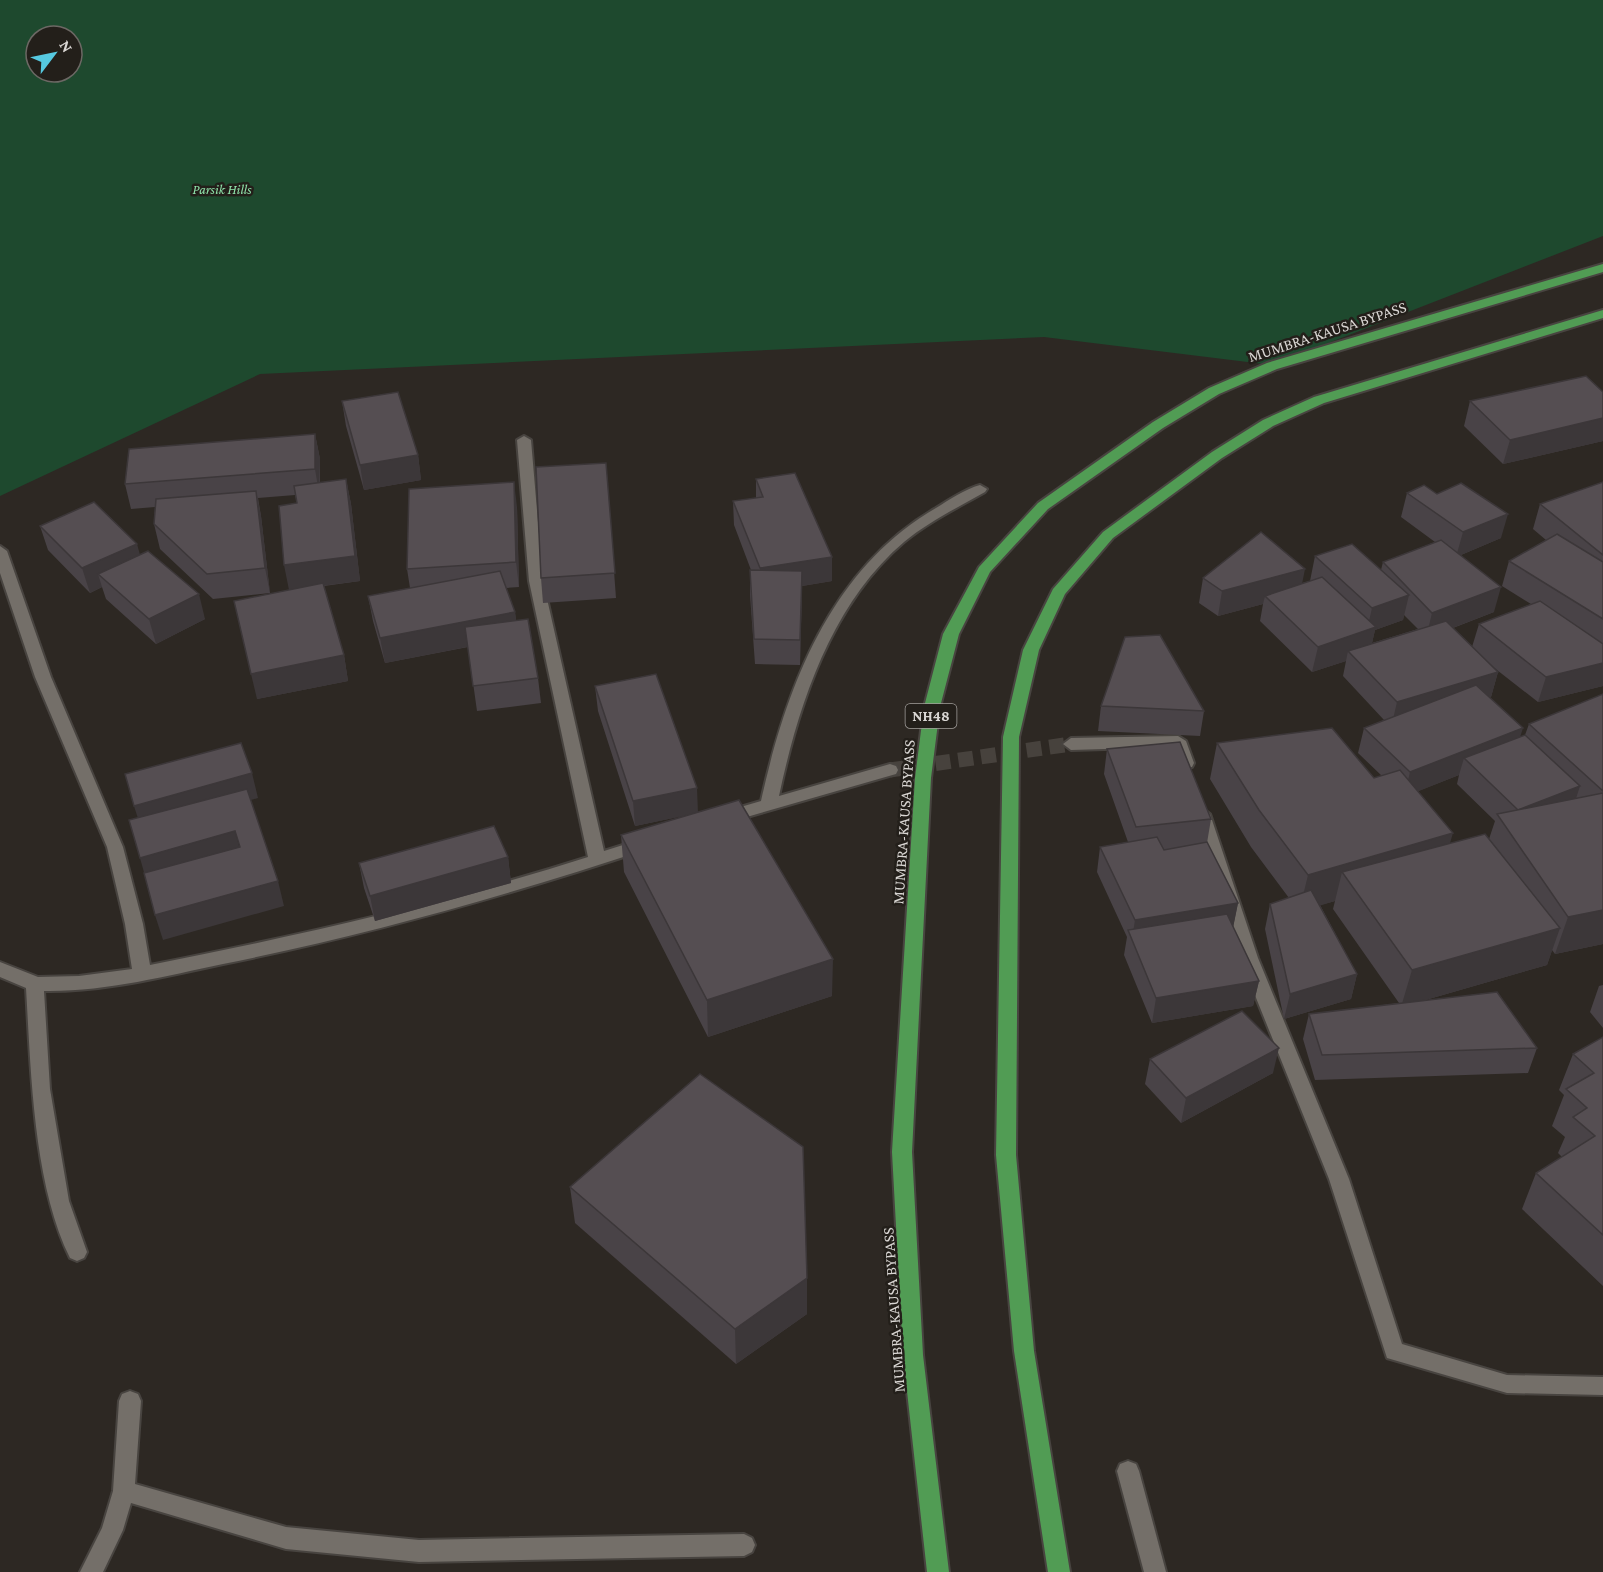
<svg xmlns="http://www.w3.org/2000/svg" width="1603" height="1572" font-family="'Crimson Pro',serif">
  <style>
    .green { fill: #1e492e; fill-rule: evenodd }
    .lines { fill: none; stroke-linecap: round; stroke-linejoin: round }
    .minor-tunnel { stroke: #47423d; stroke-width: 15; stroke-dasharray: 15 8; stroke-linecap: butt }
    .service-casing { stroke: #484440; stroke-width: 4 }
    .minor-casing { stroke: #484440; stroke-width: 4 }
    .trunk-casing { stroke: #484440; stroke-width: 4 }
    .service { fill: #746f69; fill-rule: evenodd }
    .minor { fill: #746f69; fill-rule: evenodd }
    .trunk { fill: #519c54; fill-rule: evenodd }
    .wall { fill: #494347; fill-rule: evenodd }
    .shaded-wall { fill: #3c3739 }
    .building { fill: #554e52; stroke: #3c3739; stroke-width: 1.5 }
    .labels { text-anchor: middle; stroke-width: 5; stroke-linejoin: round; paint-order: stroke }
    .far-park-label { font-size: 14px; font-style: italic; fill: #8ee1a9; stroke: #231f1a }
    .shield { fill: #231f1a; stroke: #a29f9c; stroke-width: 1.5 }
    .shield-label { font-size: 15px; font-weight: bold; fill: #d9d6d3 }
    .street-label { font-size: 16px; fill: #d9d6d3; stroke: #231f1a }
  </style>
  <rect width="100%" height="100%" fill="#2d2823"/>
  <path class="green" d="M 0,0 L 1603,0 L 1603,236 L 1272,365 L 1044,337 L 260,374 L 0,496 ZM 36,36 L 72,36 L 72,72 L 36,72 Z"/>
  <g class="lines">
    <polyline class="minor-tunnel" points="890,770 1071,744"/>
    <defs>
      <polygon id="service" points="1128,1461 1136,1464 1139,1471 1166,1572 1144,1572 1117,1471 1120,1464"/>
      <g id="minor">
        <path d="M 524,436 L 531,440 L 543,581 L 604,851 L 642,839 L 650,845 L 648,849 C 509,895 367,935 223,964 C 165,976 105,992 44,991 L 50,1089 L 69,1201 L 87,1252 L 84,1258 L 77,1261 L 70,1258 C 33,1183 31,1071 26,988 L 0,977 L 0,962 L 38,977 L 79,976 L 132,969 L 125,924 L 107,847 L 35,677 L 0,573 L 0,546 L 7,551 L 51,677 L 123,847 L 143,924 L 150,965 C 297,936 444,903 588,857 L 529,581 L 517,440 Z"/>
        <path d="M 980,485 L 987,489 L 985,492 C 957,508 928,522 904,542 C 831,604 798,706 779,796 L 890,764 L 896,766 L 898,770 L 896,774 L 726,823 L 720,821 L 718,817 L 720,813 L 761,801 C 786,688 830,569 936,508 C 949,500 965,489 980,485 Z"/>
        <polygon points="1178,736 1186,741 1194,763 1192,767 1180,767 1172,747 1071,750 1063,744 1071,738"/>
        <polygon points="1202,808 1210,814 1258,958 1349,1179 1402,1344 1507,1375 1603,1377 1603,1395 1507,1393 1387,1358 1329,1179 1240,958 1194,814"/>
        <polygon points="130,1391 138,1394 141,1401 135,1484 286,1527 419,1540 744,1534 752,1538 755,1545 752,1552 744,1556 419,1562 286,1549 131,1503 123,1530 103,1572 80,1572 102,1528 113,1491 119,1401 122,1394"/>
      </g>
      <g id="trunk">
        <polygon points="1603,264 1603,272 1277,369 1219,394 1163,428 1048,509 990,572 959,634 940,707 931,778 912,1152 923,1355 949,1572 927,1572 903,1355 892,1152 915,778 924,707 943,634 979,567 1038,503 1153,422 1209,388 1267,363"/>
        <polygon points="1603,310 1603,318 1324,403 1273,426 1222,458 1113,538 1065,594 1039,650 1019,737 1016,1155 1034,1351 1070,1572 1048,1572 1014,1351 996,1155 1003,737 1023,650 1053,589 1103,532 1212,452 1263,420 1314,397"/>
      </g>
    </defs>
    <use href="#service" class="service-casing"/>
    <use href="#minor" class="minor-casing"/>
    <use href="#trunk" class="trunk-casing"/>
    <use href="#service" class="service"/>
    <use href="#minor" class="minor"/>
    <use href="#trunk" class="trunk"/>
  </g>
  <g class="wall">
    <polygon points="1603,392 1603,441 1503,464 1464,426 1470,401"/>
    <polygon points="342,401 418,455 421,480 364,490 346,426"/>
    <polygon points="315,434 320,459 320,483 346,479 351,504 360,581 324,586 344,655 348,681 257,699 289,590 297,503 295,495 258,498 261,516 270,593 213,599 160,549 154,524 155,507 131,509 125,484"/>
    <polygon points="606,463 616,598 543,603 541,578"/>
    <polygon points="756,479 832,557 832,581 802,586 800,665 755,664 750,595 750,570 751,570 734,525 733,501 756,498"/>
    <path d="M 1603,482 L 1603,686 L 1538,702 L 1488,663 L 1498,672 L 1491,697 L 1489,698 L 1520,737 L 1525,735 L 1529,724 L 1603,694 L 1603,944 L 1555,954 L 1552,950 L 1547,965 L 1422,1001 L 1537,1048 L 1528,1073 L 1315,1080 L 1303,1039 L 1309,1014 L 1399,1003 L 1333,909 L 1335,901 L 1320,905 L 1357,974 L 1351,999 L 1284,1019 L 1265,929 L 1270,904 L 1289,898 L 1251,847 L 1210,779 L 1217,743 L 1374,778 L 1382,776 L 1358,753 L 1364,728 L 1384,720 L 1343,676 L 1346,661 L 1312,672 L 1260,621 L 1263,604 L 1218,616 L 1199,603 L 1203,578 L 1302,583 L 1310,581 L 1315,556 L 1381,570 L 1383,562 L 1435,542 L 1401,517 L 1407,493 L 1501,538 L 1461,555 L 1494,612 L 1453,628 L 1472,647 L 1479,624 L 1531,604 L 1502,586 L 1509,561 L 1546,540 L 1533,529 L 1540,504 ZM 1404,615 L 1418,629 L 1372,643 L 1375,630 L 1403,620 ZM 1459,775 L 1457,784 L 1495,821 L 1489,839 L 1450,843 L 1418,791 Z"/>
    <polygon points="517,507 519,587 506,588 515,612 516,621 538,678 541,703 477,711 468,647 385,663 373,621 368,596 410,588 407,569"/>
    <polygon points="40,526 140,555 205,619 156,644 106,599 102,587 90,593 48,550"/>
    <polygon points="595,686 698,812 832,996 708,1037 624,872 621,835 687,815 635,826 598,711"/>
    <polygon points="1101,706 1204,711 1200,736 1098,731"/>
    <polygon points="1107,749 1211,819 1207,843 1238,903 1233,927 1259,981 1253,1006 1152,1023 1124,955 1127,937 1097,872 1100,847 1128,842 1104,774"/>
    <polygon points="508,857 511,883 375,921 364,888 359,863"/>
    <polygon points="1603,985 1603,1028 1590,1012 1599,986"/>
    <polygon points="1603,1037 1603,1286 1522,1209 1536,1173 1562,1157 1558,1153 1565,1137 1552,1126 1564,1095 1559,1090 1573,1054"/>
    <polygon points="1150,1059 1273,1073 1181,1123 1145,1084"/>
    <polygon points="570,1187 807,1278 807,1314 736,1364 575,1223"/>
  </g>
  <g class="shaded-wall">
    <polygon points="1603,418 1603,441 1503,464 1510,440"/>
    <polygon points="315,434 320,459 319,493 315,469"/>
    <polygon points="418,455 421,480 364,490 360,465"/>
    <polygon points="346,479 351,504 360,581 289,590 284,565"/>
    <polygon points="514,482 517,507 519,587 516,562"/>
    <polygon points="256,491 261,516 270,593 265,568"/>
    <polygon points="1508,514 1501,538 1456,557 1463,532"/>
    <polygon points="137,544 144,569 98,574 102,587 90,593 82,568"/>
    <polygon points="832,557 832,581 802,586 800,665 800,640 760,593 760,568"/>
    <polygon points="1305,569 1300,594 1265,596 1263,604 1218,616 1222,591"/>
    <polygon points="1501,587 1494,612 1426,638 1432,613"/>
    <polygon points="199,594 205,619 156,644 149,619"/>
    <polygon points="1409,595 1403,620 1375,630 1370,652 1348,651 1346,661 1312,672 1318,647 1367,630 1372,608"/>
    <polygon points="515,612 518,637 385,663 380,638"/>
    <polygon points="344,655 348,681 257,699 251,674"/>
    <polygon points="1603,663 1603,686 1538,702 1546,677"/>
    <polygon points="1498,672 1491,697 1391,728 1397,702"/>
    <polygon points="1523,728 1515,753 1464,758 1459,775 1404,797 1410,772"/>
    <polygon points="252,773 258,798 142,831 134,806"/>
    <polygon points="1580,786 1572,811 1518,810"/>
    <polygon points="697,788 698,813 635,826 633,801"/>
    <polygon points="235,831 242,857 147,883 140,858"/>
    <polygon points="1453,833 1442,870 1342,872 1335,901 1299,912 1308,875"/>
    <polygon points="508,857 511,883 375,921 370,896"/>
    <polygon points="278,881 284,906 163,940 155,915"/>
    <polygon points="1238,903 1233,928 1132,939 1135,920"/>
    <polygon points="1603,910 1603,944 1555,954 1568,917"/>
    <polygon points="1560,928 1547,965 1401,1007 1412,970"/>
    <polygon points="833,959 832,996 708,1037 707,1000"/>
    <polygon points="1357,974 1351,999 1284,1019 1290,994"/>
    <polygon points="1259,981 1253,1006 1152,1023 1156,998"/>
    <polygon points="1279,1048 1273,1073 1181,1123 1186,1098"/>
    <polygon points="807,1278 807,1314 736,1364 735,1329"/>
  </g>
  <g class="building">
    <polygon points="1586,376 1603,392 1603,418 1510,440 1470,401"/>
    <polygon points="398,392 418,455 360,465 342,401"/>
    <polygon points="315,434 315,469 125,484 129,449"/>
    <polygon points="606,463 615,573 541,578 536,467"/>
    <polygon points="795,473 832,557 760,568 733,501 763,497 756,479"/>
    <polygon points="346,479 355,556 284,565 279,506 297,503 294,486"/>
    <polygon points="514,482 516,562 407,569 409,489"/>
    <polygon points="1603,482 1603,555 1540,504"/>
    <polygon points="1461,483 1508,514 1463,532 1407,493 1424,485 1437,494"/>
    <polygon points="256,491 265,568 207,574 154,524 156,499"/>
    <polygon points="94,502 137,544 82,568 40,526"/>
    <polygon points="1261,532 1305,569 1222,591 1203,578"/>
    <polygon points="1557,534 1603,562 1603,619 1509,561"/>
    <polygon points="1441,540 1501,587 1432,613 1383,562"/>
    <polygon points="1352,544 1409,595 1372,608 1315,556"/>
    <polygon points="148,551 199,594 149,619 98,574"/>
    <polygon points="750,570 802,571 800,640 754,639"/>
    <polygon points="500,571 515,612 380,638 368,596"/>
    <polygon points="1322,577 1376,627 1318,647 1265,596"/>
    <polygon points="323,583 344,655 251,674 234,601"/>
    <polygon points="1540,601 1603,644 1603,663 1546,677 1479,624"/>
    <polygon points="528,619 538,678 473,686 465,627"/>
    <polygon points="1446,621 1498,672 1397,702 1348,651"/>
    <polygon points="1160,635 1204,711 1101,706 1125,637"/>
    <polygon points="656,674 697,788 633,801 595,686"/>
    <polygon points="1476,685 1523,728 1410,772 1364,728"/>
    <polygon points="1603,694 1603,791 1529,724"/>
    <polygon points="1332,728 1374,778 1400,770 1453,833 1308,875 1259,810 1217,743"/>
    <polygon points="1525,735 1580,786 1518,810 1464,758"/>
    <polygon points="1180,742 1211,819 1136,827 1107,749"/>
    <polygon points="241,743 252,773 134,806 125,774"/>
    <polygon points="247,789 278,881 155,915 144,873 240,847 235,831 140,858 129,820"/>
    <polygon points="1603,793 1603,910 1568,917 1497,814"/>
    <polygon points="739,800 833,959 707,1000 621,835"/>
    <polygon points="494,826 508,857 370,896 359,863"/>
    <polygon points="1485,834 1560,928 1412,970 1342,872"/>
    <polygon points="1157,837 1164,850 1207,842 1238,903 1135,920 1100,847"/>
    <polygon points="1311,890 1357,974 1290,994 1270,904"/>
    <polygon points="1227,914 1259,981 1156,998 1128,930"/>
    <polygon points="1497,992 1537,1048 1322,1055 1309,1014"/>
    <polygon points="1242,1011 1279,1048 1186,1098 1150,1059"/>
    <polygon points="1603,1037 1603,1235 1536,1173 1595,1136 1573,1117 1587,1108 1566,1089 1594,1073 1573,1054"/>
    <polygon points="700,1074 803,1147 807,1278 735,1329 570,1187"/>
  </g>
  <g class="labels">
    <g class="far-park-label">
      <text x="222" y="194">Parsik Hills</text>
    </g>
    <rect class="shield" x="905.5" y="704" width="51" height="24" rx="4.5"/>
    <g class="shield-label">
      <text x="931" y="721">NH48</text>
    </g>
    <g class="street-label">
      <text transform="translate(1327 331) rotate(-18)" y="6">MUMBRA-KAUSA BYPASS</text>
      <text transform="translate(903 822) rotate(-86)" y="6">MUMBRA-KAUSA BYPASS</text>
      <text transform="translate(893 1310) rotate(-94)" y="6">MUMBRA-KAUSA BYPASS</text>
    </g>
  </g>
  <g transform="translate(54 54) rotate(58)"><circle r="28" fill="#231f1a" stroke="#6c6864" stroke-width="1.5"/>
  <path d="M0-4.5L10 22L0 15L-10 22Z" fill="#56c9e0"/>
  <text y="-9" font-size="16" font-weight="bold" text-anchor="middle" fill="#d9d6d3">N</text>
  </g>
</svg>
